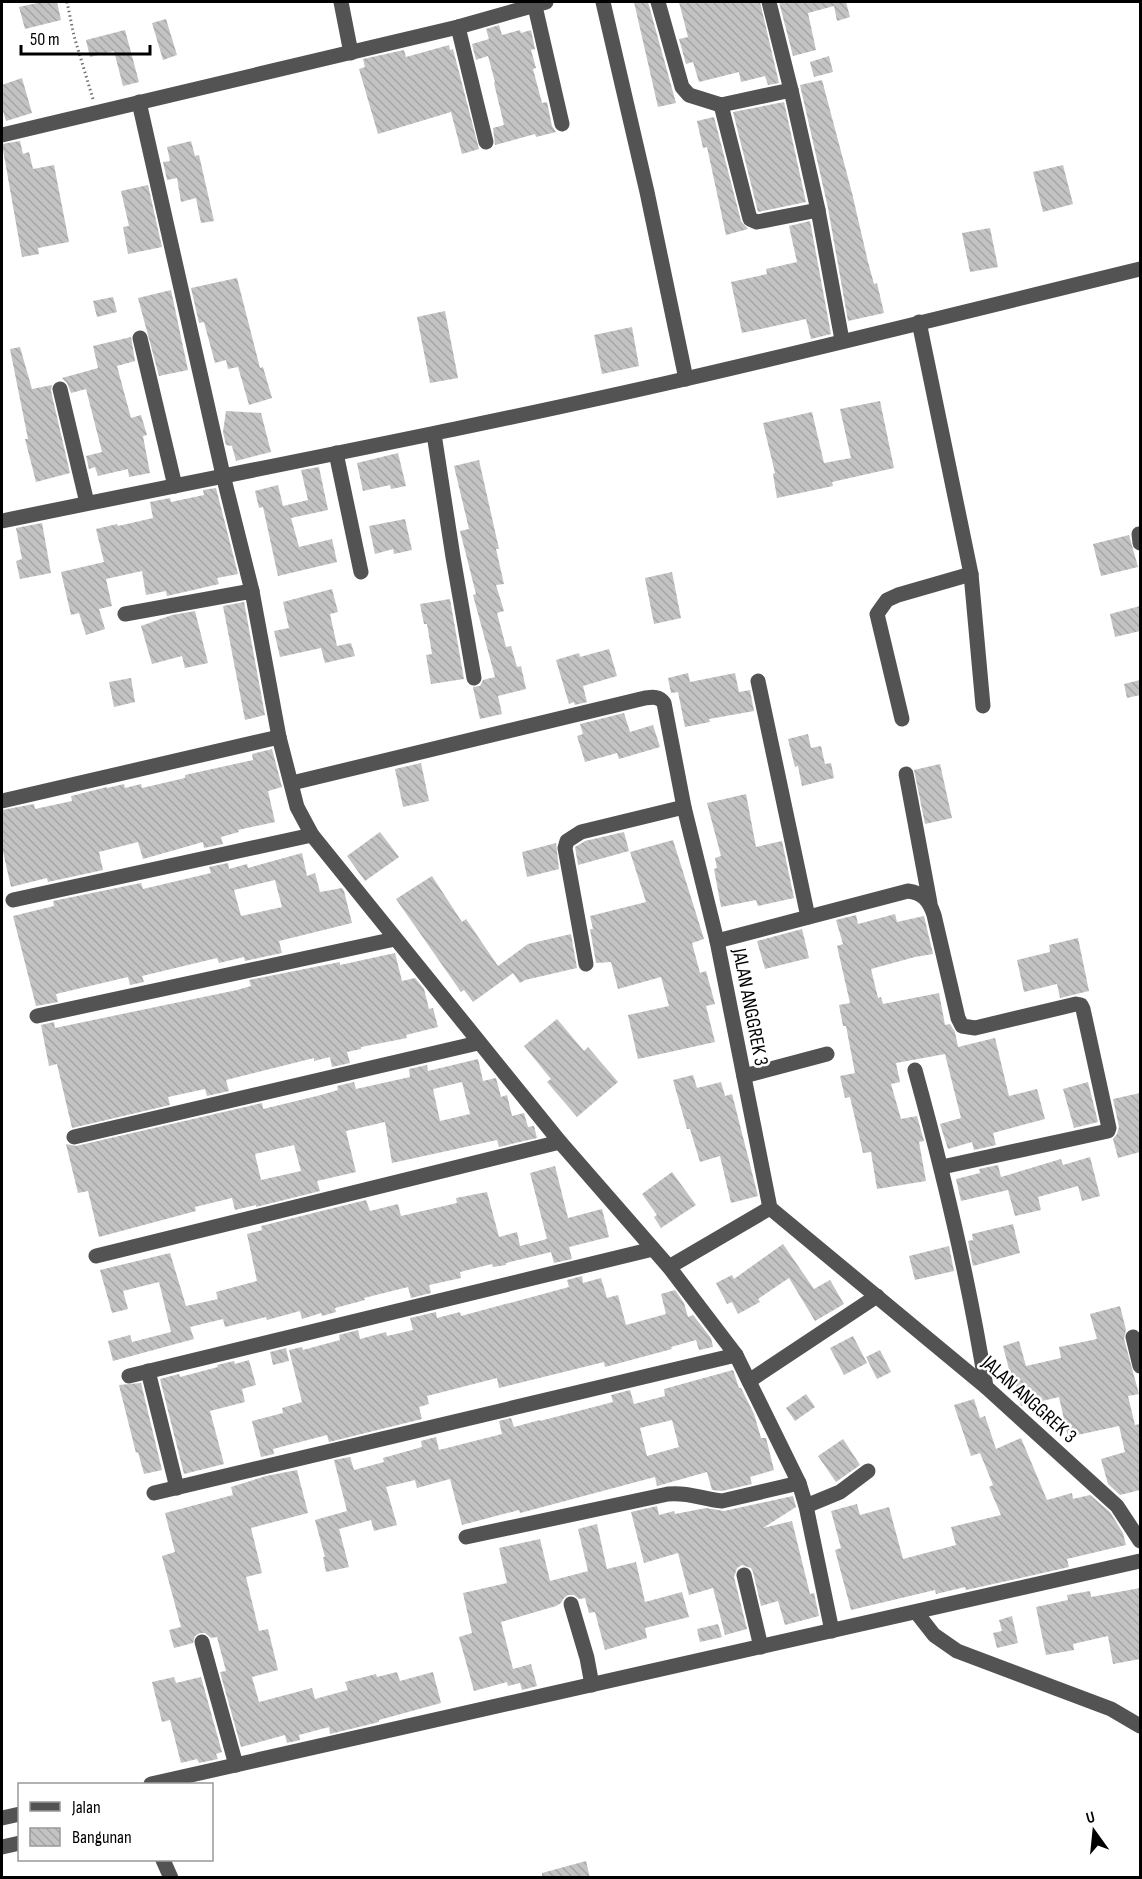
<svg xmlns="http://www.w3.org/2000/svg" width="1142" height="1879" font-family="'Sofia Sans Condensed',sans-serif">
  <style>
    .building { fill: url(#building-back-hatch); fill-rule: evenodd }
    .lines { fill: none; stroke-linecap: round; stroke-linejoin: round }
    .path { stroke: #757575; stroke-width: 3; stroke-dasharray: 1.5 3; stroke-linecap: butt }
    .minor { stroke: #535353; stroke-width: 15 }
    .labels { text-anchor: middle; stroke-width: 5; stroke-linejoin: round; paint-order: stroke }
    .street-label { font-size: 20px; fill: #000; stroke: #fff }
  </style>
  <defs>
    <pattern id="building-back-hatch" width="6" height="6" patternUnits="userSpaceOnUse" patternTransform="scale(1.5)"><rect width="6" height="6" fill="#c3c3c3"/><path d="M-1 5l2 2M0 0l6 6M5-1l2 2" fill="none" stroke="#a6a6a6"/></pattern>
  </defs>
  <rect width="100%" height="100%" fill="#fff"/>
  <g class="building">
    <polygon points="42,2 57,2 61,20 25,29 19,7"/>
    <polygon points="634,2 648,2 676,103 658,107"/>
    <polygon points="679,2 760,2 779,83 768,85 765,76 741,82 739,72 699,82 693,62 686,64 679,39 688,37"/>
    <polygon points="779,2 846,2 850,17 837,21 834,6 808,13 816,50 793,56"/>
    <polygon points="166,19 177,55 163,60 152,23"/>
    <polygon points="499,25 502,35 520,30 521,33 531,30 535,49 531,50 536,68 533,69 542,103 547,102 552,126 556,132 536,137 535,134 495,145 493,128 504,125 494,83 495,82 488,56 476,60 472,44 489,39 486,29"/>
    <polygon points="125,30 139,82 123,86 114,51 90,57 86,40"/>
    <polygon points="449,45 450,50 453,49 479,149 462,154 451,112 378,134 359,69 365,67 363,59 404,50 406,57"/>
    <polygon points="829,56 833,72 814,77 810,62"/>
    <polygon points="22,78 32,113 6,121 2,108 2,85"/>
    <polygon points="822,80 852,193 868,262 874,284 877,283 884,313 848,321 828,208 800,85"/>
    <polygon points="784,102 806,202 758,212 733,112"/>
    <polygon points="714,117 741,221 748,229 726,235 707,147 703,148 697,121"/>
    <polygon points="20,141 23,154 29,152 33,169 54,165 69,242 38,248 39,254 22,257 2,144"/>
    <polygon points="191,141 195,156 199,155 214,221 201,223 196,198 181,202 177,178 167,180 163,162 170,161 167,147"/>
    <polygon points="1063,165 1073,204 1043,212 1033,172"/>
    <polygon points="148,185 162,247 128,254 123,227 129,226 121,191"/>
    <polygon points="810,221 831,334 811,339 806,319 742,333 731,282 767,274 766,269 797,262 789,226"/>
    <polygon points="990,228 998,267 970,272 962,233"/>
    <polygon points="237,278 260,368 263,367 272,398 249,405 238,367 228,369 226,360 215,363 204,322 199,323 191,288"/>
    <polygon points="171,290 188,370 159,376 138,298"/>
    <polygon points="113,297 117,312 97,317 93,301"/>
    <polygon points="445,311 458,378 430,383 417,317"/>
    <polygon points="632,327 639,366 602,374 594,335"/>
    <polygon points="131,337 135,361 117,366 131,418 141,415 147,435 143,436 150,473 129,477 128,469 98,476 95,467 89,469 86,456 102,452 86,389 71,393 67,383 62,378 98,368 93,346"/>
    <polygon points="20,347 32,389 52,385 51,391 70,473 36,482 25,439 28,439 10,349"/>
    <polygon points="880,401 894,468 832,482 833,486 777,498 773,474 775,473 763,423 812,412 824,463 851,458 840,409"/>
    <polygon points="226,411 261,413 271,452 236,461 232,446 226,445 223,432"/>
    <polygon points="398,453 406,486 391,489 390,485 363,491 357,463"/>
    <polygon points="479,460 499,549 496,549 504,584 496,585 504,611 497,613 506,647 511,646 517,667 521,666 526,689 498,696 502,714 480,719 473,687 480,686 483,680 495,677 473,595 476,594 460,531 469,529 454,466"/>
    <polygon points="319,467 328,510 291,518 299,547 332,539 337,562 278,576 263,507 259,508 255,491 278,485 283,506 308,500 301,470"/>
    <polygon points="216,488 238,574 217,578 219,584 167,596 166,591 146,595 142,571 106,579 112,606 99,609 105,629 86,635 79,613 71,615 61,572 104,562 96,529 117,524 118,526 153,518 150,502 170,498 171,502 204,495 203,490"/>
    <polygon points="405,519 412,550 394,554 393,549 375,554 369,526"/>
    <polygon points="42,523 51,573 20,579 16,561 22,559 16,528"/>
    <polygon points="1129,535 1138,567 1101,576 1093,544"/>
    <polygon points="672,572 681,618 654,624 645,578"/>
    <polygon points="332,589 338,612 330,614 337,646 351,643 355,656 325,663 321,648 280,657 274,631 289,628 283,602"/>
    <polygon points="450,599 464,679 431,684 426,655 432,654 427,624 424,624 420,604"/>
    <polygon points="244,602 265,715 245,720 223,606"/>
    <polygon points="1140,606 1140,631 1115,637 1110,614"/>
    <polygon points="195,611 208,663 185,668 182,656 152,664 141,626 172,615"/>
    <polygon points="609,649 617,676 583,686 587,702 575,705 574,702 569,704 556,660 579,653 580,657"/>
    <polygon points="688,673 690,682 735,673 739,692 750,690 754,711 709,719 710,722 685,727 678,692 671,693 668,678"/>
    <polygon points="131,678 135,702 114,707 109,682"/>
    <polygon points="1140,680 1140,695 1127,698 1124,684"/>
    <polygon points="624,713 630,732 653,725 660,747 619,759 617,753 585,762 577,736 583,734 580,724"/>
    <polygon points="808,734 811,748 821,746 825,764 831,763 834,778 802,786 798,766 795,767 788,739"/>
    <polygon points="272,749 282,787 268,791 275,822 238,830 239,832 221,837 223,844 204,848 203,842 143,859 138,842 99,852 103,870 48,882 47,878 11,887 2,847 2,810 34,804 35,809 72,801 71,796 107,787 107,788 124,784 125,788 141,784 142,788 185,778 185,775 253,760 252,754"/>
    <polygon points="421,763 429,801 403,807 395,769"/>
    <polygon points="940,764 952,818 925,824 914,770"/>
    <polygon points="746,794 756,847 782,841 794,898 758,906 756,900 721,907 714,869 717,868 715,858 721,856 707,803"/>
    <polygon points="380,832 399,857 365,881 347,856"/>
    <polygon points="624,832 629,851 578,865 575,847 585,841"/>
    <polygon points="673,840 704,939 692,943 700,973 706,971 715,1004 706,1006 715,1042 638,1059 628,1015 669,1006 661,977 618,989 611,962 596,963 590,929 593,929 590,916 646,902 630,852"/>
    <polygon points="556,843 559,869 527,877 522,852"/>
    <path d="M 302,853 L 307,876 L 315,873 L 320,892 L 342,888 L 344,891 L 352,923 L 279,941 L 282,953 L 245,961 L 244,957 L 219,963 L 217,958 L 142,976 L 144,982 L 130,985 L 128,977 L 56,994 L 58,1002 L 36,1006 L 13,916 L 54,906 L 53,901 L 141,883 L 143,889 L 211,873 L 209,867 L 228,863 L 229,869 L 247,864 L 248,868 ZM 275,880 L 282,907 L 241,916 L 234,890 Z"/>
    <polygon points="432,876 462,922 466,919 498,966 528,944 571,934 577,968 525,980 520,983 513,973 473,1002 464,990 461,992 396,899"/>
    <polygon points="895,914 897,922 924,916 933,954 915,957 871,969 878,998 881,997 883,1004 939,993 945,1025 950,1024 955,1032 958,1047 995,1038 1009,1096 1037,1089 1045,1119 993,1133 996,1145 974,1150 972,1142 948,1149 940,1124 961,1118 945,1054 896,1063 900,1082 891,1084 901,1119 917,1116 924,1141 919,1142 926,1181 877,1189 871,1152 863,1153 850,1097 845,1098 840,1076 855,1073 846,1026 843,1026 839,1005 850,1003 837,946 843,944 836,920 856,915 858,924"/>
    <polygon points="802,929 809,958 765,969 757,941"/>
    <polygon points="1078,938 1089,991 1060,998 1057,984 1024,992 1017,960 1050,952 1049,945"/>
    <polygon points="395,953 402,981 415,978 424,989 429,1009 433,1008 438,1027 406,1035 407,1038 361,1047 361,1049 347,1052 350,1063 332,1067 330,1057 314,1061 314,1058 226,1080 229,1091 207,1096 205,1089 168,1097 170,1105 72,1128 57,1064 49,1066 41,1025 54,1022 55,1028 237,990 251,986 249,980 340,962 340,965"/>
    <polygon points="557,1019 584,1051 588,1047 618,1082 577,1117 547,1082 551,1079 524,1046"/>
    <path d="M 478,1059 L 483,1081 L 496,1078 L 501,1097 L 507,1095 L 512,1116 L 524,1113 L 528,1127 L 534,1126 L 537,1138 L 499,1147 L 497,1140 L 392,1163 L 385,1122 L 346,1131 L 356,1172 L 317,1181 L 320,1191 L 256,1207 L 256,1205 L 235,1210 L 232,1198 L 195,1207 L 196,1211 L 99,1237 L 88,1191 L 78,1193 L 66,1144 L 76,1146 L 262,1103 L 263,1109 L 321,1095 L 338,1090 L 337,1086 L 354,1082 L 356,1089 L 410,1077 L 409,1069 L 427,1065 L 428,1071 ZM 462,1082 L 470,1114 L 440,1121 L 433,1089 ZM 294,1145 L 301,1171 L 261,1180 L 255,1154 Z"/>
    <polygon points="693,1075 697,1088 721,1082 725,1096 732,1094 758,1196 731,1203 720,1156 700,1162 690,1129 687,1129 673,1080"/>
    <polygon points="1088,1082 1098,1122 1074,1128 1063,1089"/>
    <polygon points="1140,1093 1140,1152 1118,1158 1113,1139 1117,1134 1119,1127 1113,1099"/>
    <polygon points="1090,1157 1100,1196 1082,1201 1078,1186 1038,1197 1041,1210 1015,1216 1008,1190 961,1201 956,1179 980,1173 979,1169 998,1165 1001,1177 1061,1159 1063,1165"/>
    <polygon points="555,1166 568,1218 602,1209 609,1237 569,1247 572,1259 554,1263 551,1252 506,1263 506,1265 493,1267 492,1264 460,1272 461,1278 429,1285 431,1293 411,1298 408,1287 364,1298 365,1300 335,1308 336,1312 322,1316 321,1313 302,1319 300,1311 267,1320 266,1317 225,1327 223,1319 190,1327 194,1339 113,1361 108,1341 130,1335 132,1342 171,1332 159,1282 123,1291 128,1309 112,1313 100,1270 170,1253 186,1306 218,1299 216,1292 257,1281 247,1234 262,1230 261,1226 366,1200 370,1211 398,1204 401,1216 457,1203 456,1198 487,1192 499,1237 517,1232 520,1246 547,1239 530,1173"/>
    <polygon points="672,1172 696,1205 661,1228 654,1217 657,1215 642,1194"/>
    <polygon points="1013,1224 1020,1253 973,1266 968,1241 973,1240 972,1234"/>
    <polygon points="783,1244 814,1289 830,1280 844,1304 815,1321 789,1278 758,1299 760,1302 738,1314 732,1302 727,1304 716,1283 732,1275 734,1279"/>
    <polygon points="949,1246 954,1271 915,1280 909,1256"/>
    <polygon points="582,1276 583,1283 601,1278 607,1298 618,1295 626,1325 666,1314 661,1294 675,1290 684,1303 688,1317 693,1315 711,1338 713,1347 699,1350 696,1340 671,1347 672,1349 605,1367 604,1362 499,1388 497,1378 427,1396 429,1404 419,1407 422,1419 329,1442 327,1435 273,1449 274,1454 261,1457 252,1421 283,1413 282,1408 302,1402 289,1350 302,1347 303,1350 340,1340 339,1335 358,1330 360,1339 386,1332 387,1336 413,1330 410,1318 436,1312 437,1318 460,1312 461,1316 569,1287 567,1280"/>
    <polygon points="1120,1306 1126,1330 1124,1339 1139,1394 1128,1396 1135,1425 1140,1424 1140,1490 1120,1495 1108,1484 1101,1459 1125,1452 1119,1426 1068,1437 1059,1397 1021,1406 1015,1380 1012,1381 1003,1346 1019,1341 1026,1366 1061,1358 1059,1347 1097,1339 1090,1314"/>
    <polygon points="853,1336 867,1363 844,1375 830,1348"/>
    <polygon points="286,1348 289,1361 273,1365 270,1352"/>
    <polygon points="880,1350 891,1372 877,1379 866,1357"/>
    <polygon points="249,1360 256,1385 242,1389 245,1402 210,1411 224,1464 184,1474 160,1379 179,1374 180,1377 218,1367 217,1365 234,1361 235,1364"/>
    <path d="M 733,1370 L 739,1388 L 741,1388 L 754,1414 L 761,1438 L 766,1438 L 774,1470 L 750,1477 L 752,1484 L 722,1491 L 712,1490 L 707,1472 L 657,1486 L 655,1477 L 520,1513 L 519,1510 L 462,1525 L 450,1479 L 417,1488 L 415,1480 L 386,1487 L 397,1525 L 374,1531 L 371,1520 L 339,1529 L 349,1567 L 326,1572 L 323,1557 L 325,1557 L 315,1520 L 347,1511 L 334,1460 L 350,1457 L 354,1470 L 384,1462 L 383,1458 L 422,1447 L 421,1441 L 436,1437 L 439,1450 L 502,1434 L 499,1421 L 511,1418 L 514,1427 L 540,1420 L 540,1421 L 613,1402 L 611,1395 L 630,1390 L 634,1404 L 665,1396 L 664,1389 ZM 672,1420 L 679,1447 L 647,1456 L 640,1428 Z"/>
    <polygon points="141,1383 162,1470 144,1474 138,1452 136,1453 119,1385"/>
    <polygon points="806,1394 815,1407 795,1421 786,1408"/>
    <polygon points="974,1399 980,1418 985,1416 996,1449 1021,1438 1047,1500 1072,1493 1073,1499 1090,1495 1110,1512 1123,1533 1126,1545 1067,1559 1069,1567 1065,1568 966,1590 965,1587 936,1594 935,1590 851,1610 835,1550 841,1548 831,1511 857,1504 860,1515 889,1507 903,1559 956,1545 951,1527 1001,1515 989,1487 993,1485 980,1453 971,1456 954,1405"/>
    <polygon points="843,1439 860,1465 836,1482 818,1456"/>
    <polygon points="297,1470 308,1513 251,1528 262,1573 246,1577 259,1631 268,1629 278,1670 252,1677 259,1702 312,1688 315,1699 348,1690 345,1682 376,1674 377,1677 397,1672 400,1681 433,1672 441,1703 379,1720 379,1722 330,1734 329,1727 299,1735 300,1740 287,1743 285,1735 241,1747 220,1672 226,1671 217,1637 211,1638 205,1633 200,1633 195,1636 193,1643 174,1648 169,1630 181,1627 162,1556 175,1552 165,1513 233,1495 231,1487 266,1476"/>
    <polygon points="793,1496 796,1507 763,1528 792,1521 810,1594 814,1593 819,1616 785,1625 778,1601 761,1606 753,1572 751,1568 742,1565 737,1568 734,1577 747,1629 725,1635 713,1588 689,1595 678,1553 644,1563 631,1512 657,1506 659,1515 674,1511 675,1514 706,1508 724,1511"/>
    <polygon points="597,1524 607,1569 636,1562 645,1602 682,1592 689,1617 645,1628 647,1638 605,1650 595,1612 589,1613 585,1598 579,1599 574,1595 568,1595 564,1598 561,1603 556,1606 501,1622 513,1669 531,1664 537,1686 522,1690 520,1683 508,1686 507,1682 474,1691 459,1637 472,1633 463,1593 507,1583 499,1548 540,1539 550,1581 588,1571 578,1529"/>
    <polygon points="1140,1588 1140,1659 1113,1664 1108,1636 1073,1644 1074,1650 1046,1655 1036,1607 1068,1600 1067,1595 1090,1591 1091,1597"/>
    <polygon points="1012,1616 1018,1643 997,1648 993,1633 1002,1631 999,1620"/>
    <polygon points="718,1624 722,1637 700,1642 697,1629"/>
    <polygon points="174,1677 176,1683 201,1677 222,1752 216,1754 218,1759 199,1763 197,1759 181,1763 170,1720 162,1722 152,1682"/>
    <polygon points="586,1861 590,1878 542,1878 542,1873"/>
  </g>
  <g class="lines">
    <polyline class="path" points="67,2 74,36 93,99"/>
    <g class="minor">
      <polyline points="341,2 351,53"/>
      <polyline points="534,2 562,124"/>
      <polyline points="603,2 647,192 686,379"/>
      <polyline points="658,2 682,87 689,95 721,105 791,90 769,2"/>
      <polyline points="458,27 486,142"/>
      <polyline points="791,90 818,210 842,340"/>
      <polyline points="139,102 223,475 252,591 279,737 297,807 312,835 560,1142 669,1267 736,1355 799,1483 806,1506 832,1631"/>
      <polyline points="721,105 750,219 757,222 818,210"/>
      <polyline points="2,135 458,27 546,2"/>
      <polyline points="919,322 971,574 983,706"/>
      <polyline points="140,338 175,486"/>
      <polyline points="60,389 87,503"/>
      <polyline points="434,434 453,557 474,678"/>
      <polyline points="336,453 361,572"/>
      <path d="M 2,521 C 229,474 458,431 685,379 C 837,344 988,306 1140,269"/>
      <polyline points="1139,534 1140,543"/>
      <polyline points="125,614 252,591"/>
      <polyline points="758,681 808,917"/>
      <polyline points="902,719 877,614 887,600 898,595 971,574"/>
      <polyline points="906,774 930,903"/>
      <path d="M 292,783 L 645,698 C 653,697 659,696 664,703 L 684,807 L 717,941 L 770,1208 L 986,1387 L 1117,1506 L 1140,1541"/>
      <polyline points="2,801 279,737"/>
      <polyline points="13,900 312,835"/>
      <path d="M 717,941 L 908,891 C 923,893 929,900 934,915 L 958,1018 L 962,1026 L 975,1028 L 1076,1004 L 1081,1005 L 1083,1009 L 1109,1128 L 1108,1131 L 942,1167"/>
      <polyline points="586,964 565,848 567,841 581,832 684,807"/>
      <polyline points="37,1016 395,939"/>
      <path d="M 915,1070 C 944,1175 969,1280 986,1387"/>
      <polyline points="744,1076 827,1054"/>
      <polyline points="74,1137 478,1043"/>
      <polyline points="96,1256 560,1142"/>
      <polyline points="669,1267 770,1208"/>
      <polyline points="1133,1337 1140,1366"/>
      <polyline points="148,1371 177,1488"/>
      <polyline points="129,1376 653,1249"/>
      <polyline points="749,1381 877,1296"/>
      <polyline points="154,1493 736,1355"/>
      <polyline points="806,1506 840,1492 868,1471"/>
      <path d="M 466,1537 L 668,1494 C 689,1492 702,1499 722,1501 L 799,1483"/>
      <polyline points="744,1575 761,1647"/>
      <polyline points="571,1604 587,1658 592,1685"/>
      <polyline points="916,1612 934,1635 957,1651 1111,1709 1140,1726"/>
      <polyline points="202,1642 236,1765"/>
      <polyline points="151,1784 1140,1561"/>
      <polyline points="2,1818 20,1814"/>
      <polyline points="2,1847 20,1843"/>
      <polyline points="163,1860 171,1878"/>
    </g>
  </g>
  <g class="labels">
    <g class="street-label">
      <text transform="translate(751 1007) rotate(79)" y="7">JALAN ANGGREK 3</text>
      <text transform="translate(1030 1399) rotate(42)" y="7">JALAN ANGGREK 3</text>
    </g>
  </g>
  <rect width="1142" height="1879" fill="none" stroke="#000000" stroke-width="6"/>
  <rect x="18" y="1783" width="195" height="78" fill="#ffffff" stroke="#999999" stroke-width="1.5"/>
  <rect x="30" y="1802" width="30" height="9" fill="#535353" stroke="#999999" stroke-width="1.5"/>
  <text x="72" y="1813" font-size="18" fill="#000000">Jalan</text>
  <rect x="30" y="1828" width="30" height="18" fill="url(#building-back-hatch)" stroke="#999999" stroke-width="1.5"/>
  <text x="72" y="1843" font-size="18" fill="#000000">Bangunan</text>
  <g transform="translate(1094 1831) rotate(345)" stroke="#ffffff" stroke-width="4.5" paint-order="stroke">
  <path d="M0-4.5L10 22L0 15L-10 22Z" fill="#000000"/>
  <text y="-9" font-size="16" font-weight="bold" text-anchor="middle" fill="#000000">U</text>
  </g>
  <path d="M21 45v9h129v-9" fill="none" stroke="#000000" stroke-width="3"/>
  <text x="30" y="45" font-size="18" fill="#000000" stroke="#ffffff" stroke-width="4.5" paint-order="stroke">50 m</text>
</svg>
